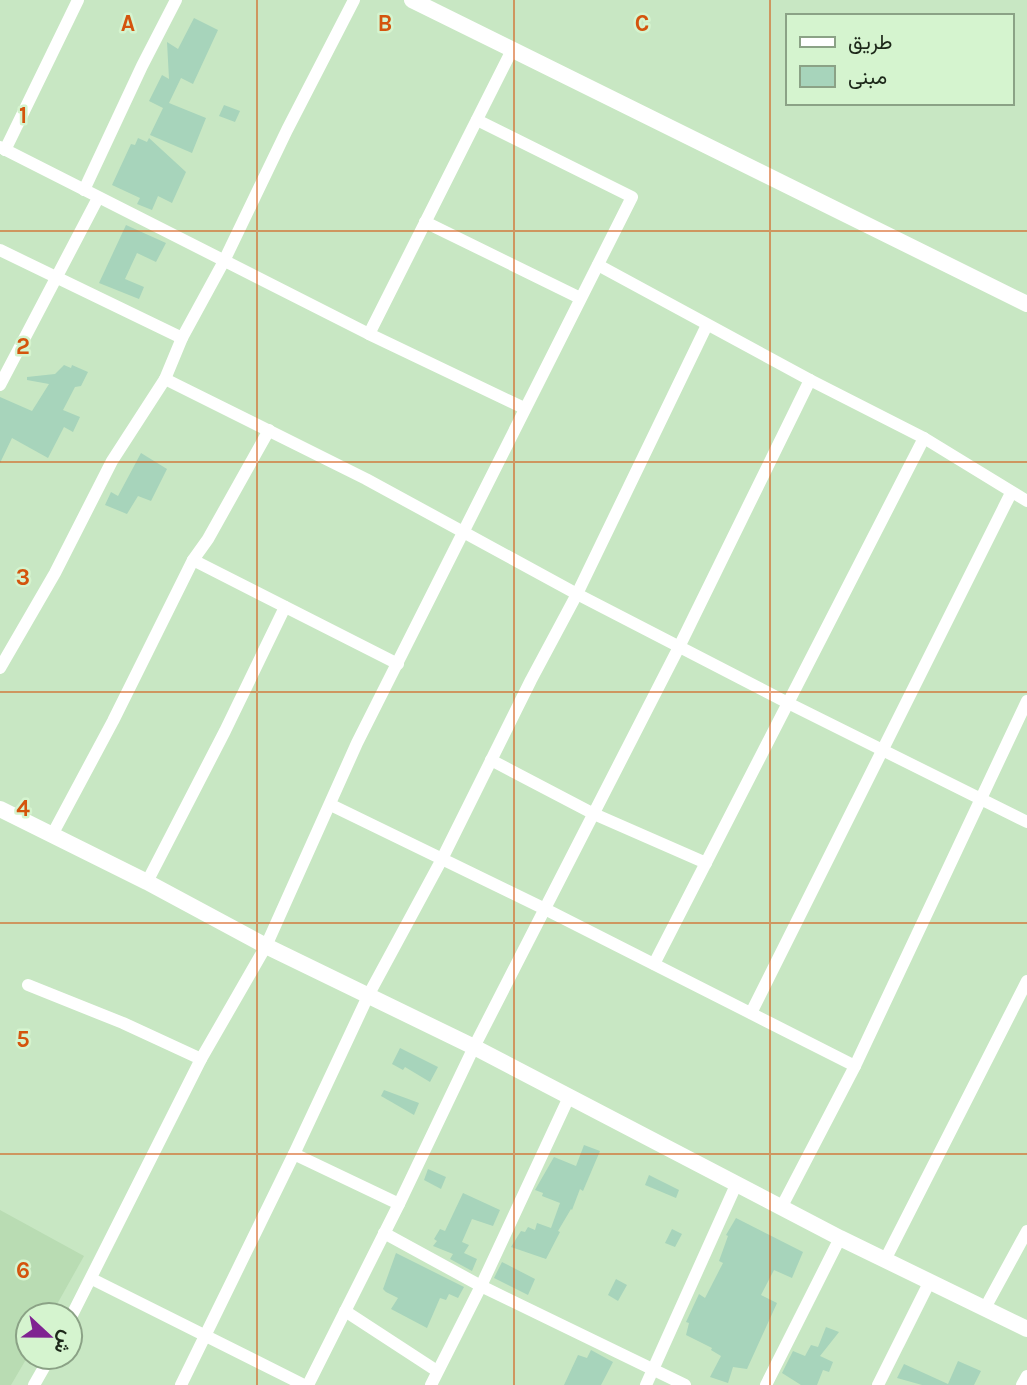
<svg xmlns="http://www.w3.org/2000/svg" width="1027" height="1385" font-family="Karla,Vazirmatn,sans-serif">
  <style>
    .built { fill: #b9dcb3 }
    .building { fill: #a7d4bb }
    .lines { fill: none; stroke-linecap: round; stroke-linejoin: round }
    .minor { stroke: #fff; stroke-width: 12 }
    .tertiary { stroke: #fff; stroke-width: 16 }
    .grid { fill: none; stroke: #d4540d; stroke-width: 2; stroke-opacity: 0.55 }
    .grid-label { font-size: 23px; text-anchor: middle; font-weight: bold; fill: #d4540d; stroke: #d5f4cf; stroke-width: 5; stroke-linejoin: round; paint-order: stroke }
  </style>
  <rect width="100%" height="100%" fill="#c8e7c3"/>
  <polygon class="built" points="0,1210 84,1256 51,1315 28,1315 28,1356 11,1385 0,1385"/>
  <g class="building">
    <polygon points="194,18 218,30 193,84 181,78 169,103 206,118 192,153 150,135 163,108 149,101 162,75 169,79 167,42 178,49"/>
    <polygon points="224,105 240,111 235,122 219,116"/>
    <polygon points="138,138 147,142 149,138 186,172 172,203 158,196 152,210 137,204 140,198 112,185 131,144 135,145"/>
    <polygon points="126,225 166,243 156,262 137,253 125,279 144,287 139,299 99,283"/>
    <polygon points="64,365 71,368 72,365 88,372 81,386 75,387 63,410 80,417 73,432 64,427 48,458 12,438 0,463 0,397 32,411 49,384 27,380 27,377 55,374"/>
    <polygon points="141,453 167,469 151,501 138,496 127,514 105,505 111,492 118,496"/>
    <polygon points="400,1048 438,1067 430,1082 405,1067 403,1070 392,1064"/>
    <polygon points="384,1090 419,1103 414,1115 381,1096"/>
    <polygon points="584,1145 600,1151 583,1191 580,1189 572,1210 571,1209 558,1231 560,1232 546,1259 511,1247 521,1231 525,1232 528,1227 535,1230 537,1223 551,1228 560,1203 542,1196 543,1193 535,1190 554,1157 576,1166"/>
    <polygon points="428,1169 446,1177 441,1189 424,1180"/>
    <polygon points="649,1175 679,1190 676,1198 645,1185"/>
    <polygon points="463,1193 500,1210 493,1226 472,1219 462,1242 469,1245 464,1253 477,1259 472,1271 450,1259 453,1254 433,1246 437,1241 434,1239 440,1229 445,1231"/>
    <polygon points="736,1218 803,1252 792,1278 774,1270 761,1295 777,1303 747,1369 733,1367 728,1383 710,1377 721,1356 711,1350 712,1348 686,1335 689,1323 686,1322 699,1294 705,1298 723,1263 719,1261 728,1236 726,1235"/>
    <polygon points="672,1229 682,1234 675,1247 665,1243"/>
    <polygon points="396,1253 464,1287 458,1298 449,1294 446,1300 440,1298 427,1328 391,1309 398,1298 386,1292 383,1289"/>
    <polygon points="502,1262 535,1279 528,1295 494,1278"/>
    <polygon points="616,1279 627,1285 618,1301 608,1295"/>
    <polygon points="826,1327 839,1332 820,1356 833,1362 829,1372 823,1370 817,1385 801,1385 782,1373 793,1351 805,1356 811,1345 818,1347"/>
    <polygon points="591,1350 613,1362 601,1385 564,1385 578,1355 587,1358"/>
    <polygon points="958,1361 981,1371 974,1385 922,1385 897,1378 904,1364 948,1384"/>
  </g>
  <g class="lines">
    <g class="minor">
      <polyline points="0,147 369,334 524,408"/>
      <polyline points="5,150 78,0"/>
      <polyline points="84,190 142,66 176,0"/>
      <polyline points="425,222 580,298"/>
      <polyline points="0,250 182,338"/>
      <polyline points="598,265 810,380 924,438 1027,501"/>
      <polyline points="369,334 512,50"/>
      <polyline points="165,379 366,479 577,594 788,703 1027,822"/>
      <polyline points="0,385 98,198"/>
      <polyline points="193,560 398,664"/>
      <polyline points="0,668 55,573 112,461 165,379 182,338 224,261 287,130 354,0"/>
      <polyline points="491,760 594,814 706,863"/>
      <polyline points="331,805 545,909 855,1066"/>
      <polyline points="52,835 113,721 193,560 208,539 269,430"/>
      <polyline points="147,882 225,731 285,607"/>
      <polyline points="654,964 924,438"/>
      <polyline points="28,985 123,1023 201,1059"/>
      <polyline points="751,1013 1011,493"/>
      <polyline points="294,1154 399,1204"/>
      <polyline points="781,1208 855,1066 1027,701"/>
      <polyline points="384,1233 481,1286 685,1385"/>
      <polyline points="886,1258 1027,981"/>
      <polyline points="92,1279 304,1385"/>
      <polyline points="985,1308 1027,1231"/>
      <polyline points="345,1311 437,1371"/>
      <polyline points="70,1319 201,1059 266,946 357,743 632,197 477,120"/>
      <polyline points="34,1385 50,1357"/>
      <polyline points="181,1385 294,1154 369,994 442,859 531,680 577,594 707,325"/>
      <polyline points="308,1385 399,1204 474,1047 679,647 810,380"/>
      <polyline points="431,1385 481,1286 569,1097"/>
      <polyline points="646,1385 736,1185"/>
      <polyline points="766,1385 840,1238"/>
      <polyline points="878,1385 930,1281"/>
      <polyline points="1022,1385 1027,1376"/>
    </g>
    <g class="tertiary">
      <polyline points="412,0 1027,304"/>
      <polyline points="0,809 147,882 266,946 474,1047 840,1238 1027,1329"/>
    </g>
  </g>
  <path class="grid" d="M 257,0 L 257,1385M 514,0 L 514,1385M 770,0 L 770,1385M 0,231 L 1027,231M 0,462 L 1027,462M 0,692 L 1027,692M 0,923 L 1027,923M 0,1154 L 1027,1154"/>
  <g class="grid-label">
    <text x="128" y="31">A</text>
    <text x="385" y="31">B</text>
    <text x="642" y="31">C</text>
    <text x="23" y="123">1</text>
    <text x="23" y="354">2</text>
    <text x="23" y="585">3</text>
    <text x="23" y="816">4</text>
    <text x="23" y="1047">5</text>
    <text x="23" y="1278">6</text>
  </g>
  <rect x="786" y="14" width="228" height="91" fill="#d5f4cf" stroke="#8ba286" stroke-width="2"/>
  <rect x="800" y="37" width="35" height="10" fill="#ffffff" stroke="#8ba286" stroke-width="2"/>
  <text x="848" y="49" font-size="21" fill="#1c2719">طريق</text>
  <rect x="800" y="66" width="35" height="21" fill="#a7d4bb" stroke="#8ba286" stroke-width="2"/>
  <text x="848" y="84" font-size="21" fill="#1c2719">مبنى</text>
  <g transform="translate(49 1336) rotate(112)"><circle r="33" fill="#d5f4cf" stroke="#8ba286" stroke-width="2"/>
  <path d="M0-5L12 26L0 18L-12 26Z" fill="#7f2491"/>
  <text y="-10" font-size="19" font-weight="bold" text-anchor="middle" fill="#1c2719">ش</text>
  </g>
</svg>
